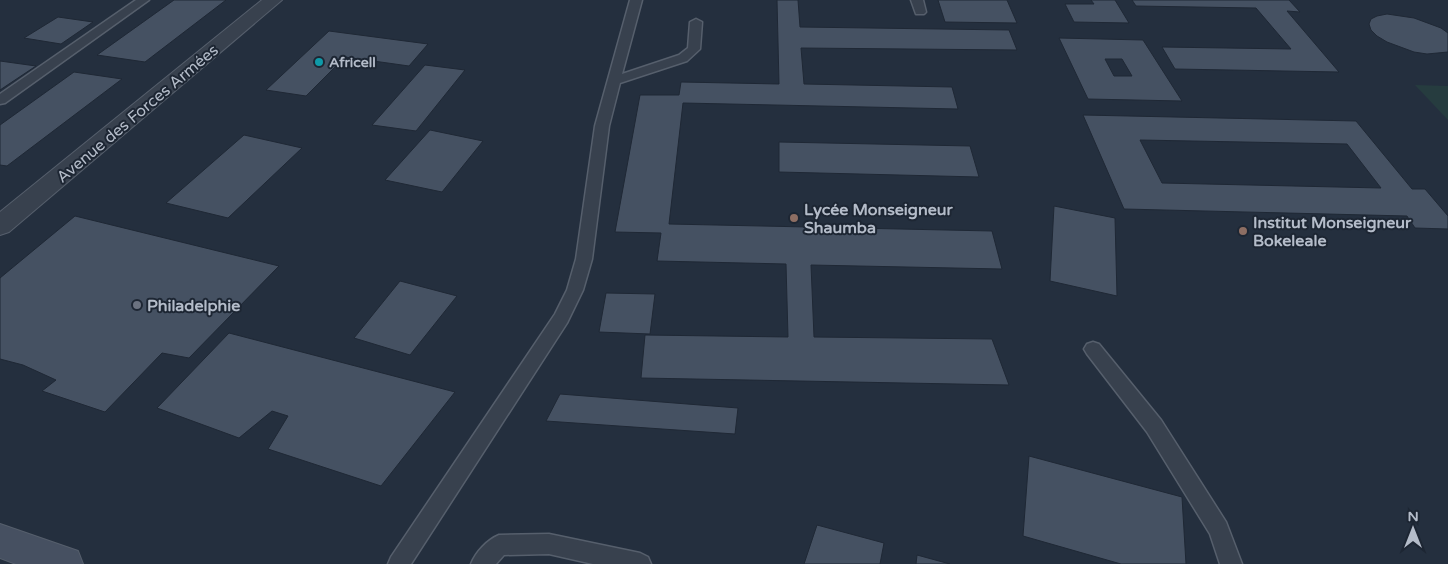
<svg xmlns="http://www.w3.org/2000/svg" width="1448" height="564" font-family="'Varela Round',sans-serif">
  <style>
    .green { fill: #263c3f }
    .building { fill: #455162; stroke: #1f2835; fill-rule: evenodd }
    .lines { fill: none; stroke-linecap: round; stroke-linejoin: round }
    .service-casing { stroke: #565f6c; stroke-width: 3 }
    .tertiary-casing { stroke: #565f6c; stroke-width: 2 }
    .secondary-casing { stroke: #565f6c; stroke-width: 2 }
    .service { fill: #38414e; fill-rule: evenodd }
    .tertiary { fill: #38414e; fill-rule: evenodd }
    .secondary { fill: #465061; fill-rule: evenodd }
    .culture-dot { fill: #0f9aa8; stroke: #1d2633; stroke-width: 2 }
    .education-dot { fill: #8d6e63; stroke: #1d2633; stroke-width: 2 }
    .worship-dot { fill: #6b7280; stroke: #1d2633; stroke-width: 2 }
    .labels { text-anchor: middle; stroke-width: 4; stroke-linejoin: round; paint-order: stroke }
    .far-poi-label { font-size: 14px; font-weight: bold; fill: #b4bcc9; stroke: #1d2633; text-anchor: start }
    .street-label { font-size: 16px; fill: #b4bcc9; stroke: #1d2633 }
    .poi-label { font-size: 16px; font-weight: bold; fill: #b4bcc9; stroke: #1d2633; text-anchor: start }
  </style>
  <rect width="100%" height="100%" fill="#242f3e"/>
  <polygon class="green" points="1415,85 1448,86 1448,120"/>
  <g class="building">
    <polygon points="174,0 226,0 145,62 97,55"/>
    <polygon points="777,0 798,0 800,27 1009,30 1017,50 801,48 804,84 952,87 958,109 683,103 669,224 992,231 1002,269 811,265 814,337 992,339 1009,385 641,378 645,335 788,337 786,264 657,261 661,233 615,232 640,95 679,95 681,82 779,84"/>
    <polygon points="938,0 1007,0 1017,23 945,22"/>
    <polygon points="1091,0 1115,0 1129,23 1074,22 1065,4 1094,4"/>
    <polygon points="1132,0 1289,0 1300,12 1287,11 1339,72 1175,69 1162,47 1291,49 1256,8 1136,6"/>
    <polygon points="1387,14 1414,18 1441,28 1448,33 1448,52 1427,54 1414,52 1387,42 1377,36 1371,30 1369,24 1371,19 1377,16"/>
    <polygon points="58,17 93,22 61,44 24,38"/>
    <polygon points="329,31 428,44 409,66 345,57 306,96 266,90"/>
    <path d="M 1059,38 L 1143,40 L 1182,101 L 1088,99 ZM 1105,59 L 1122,59 L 1132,76 L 1114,76 Z"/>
    <polygon points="0,61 36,66 0,90"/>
    <polygon points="425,65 465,70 416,131 372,125"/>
    <polygon points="74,72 122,79 7,166 0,165 0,125"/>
    <path d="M 1083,115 L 1356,121 L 1412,189 L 1425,189 L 1448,216 L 1448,229 L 1415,228 L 1407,216 L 1124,209 ZM 1140,140 L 1347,144 L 1381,188 L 1162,183 Z"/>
    <polygon points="430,130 483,141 442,192 385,180"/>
    <polygon points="244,135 302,148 228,218 166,203"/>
    <polygon points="779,142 970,146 979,177 779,172"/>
    <polygon points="1054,206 1115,218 1117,296 1050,281"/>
    <polygon points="75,216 279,266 189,358 162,353 105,412 42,391 56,380 23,365 0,359 0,278"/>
    <polygon points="400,281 457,296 410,355 354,338"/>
    <polygon points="606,293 655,294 650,334 599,332"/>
    <polygon points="229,333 455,392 381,486 268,449 288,416 272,411 239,438 157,408"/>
    <polygon points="560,394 738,408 735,434 546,421"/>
    <polygon points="1029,456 1182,497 1186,564 1121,564 1023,536"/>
    <polygon points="817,525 884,543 880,564 804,564"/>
    <polygon points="917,555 950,564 916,564"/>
  </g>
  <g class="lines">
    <defs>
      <g id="service">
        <polygon points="136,0 149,0 5,103 0,104 0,94"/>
        <polygon points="630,0 642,0 622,74 679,55 688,48 690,22 696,19 702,22 700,49 687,61 620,83 609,126 592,259 583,290 567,323 411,564 388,564 391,557 555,314 567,290 576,259 595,126"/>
        <polygon points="911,0 923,0 926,12 924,14 916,14"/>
        <polygon points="1093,342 1099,344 1161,420 1226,522 1242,564 1220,564 1210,534 1147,432 1087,354 1084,349 1087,344"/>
        <path d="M 549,534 L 640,553 L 648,557 L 651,564 L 593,564 L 549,554 L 504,555 L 496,564 L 471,564 C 476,552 487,540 499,535 Z"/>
      </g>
      <polygon id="tertiary" points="262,0 282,0 9,232 0,235 0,212"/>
      <polygon id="secondary" points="0,524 78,551 83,564 16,564 0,558"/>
    </defs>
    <use href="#service" class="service-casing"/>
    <use href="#tertiary" class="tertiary-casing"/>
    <use href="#secondary" class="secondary-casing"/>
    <use href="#service" class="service"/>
    <use href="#tertiary" class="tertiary"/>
    <use href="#secondary" class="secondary"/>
  </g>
  <circle class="culture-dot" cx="319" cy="62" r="5"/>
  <g class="education-dot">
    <circle cx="794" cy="218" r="5"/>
    <circle cx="1243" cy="231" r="5"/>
  </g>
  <circle class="worship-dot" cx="137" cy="305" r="5"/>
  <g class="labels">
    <g class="far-poi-label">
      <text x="329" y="67">Africell</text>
    </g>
    <g class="street-label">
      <text transform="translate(137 113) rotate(-40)" y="6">Avenue des Forces Armées</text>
    </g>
    <g class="poi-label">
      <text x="804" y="215">Lycée Monseigneur<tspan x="804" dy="18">Shaumba</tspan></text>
      <text x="1253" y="228">Institut Monseigneur<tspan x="1253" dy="18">Bokeleale</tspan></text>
      <text x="147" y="311">Philadelphie</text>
    </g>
  </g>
  <g transform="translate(1413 529)" stroke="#1d2633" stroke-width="4" paint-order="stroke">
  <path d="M0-4L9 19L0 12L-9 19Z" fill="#b4bcc9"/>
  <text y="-8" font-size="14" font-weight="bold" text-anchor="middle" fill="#b4bcc9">N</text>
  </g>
</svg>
